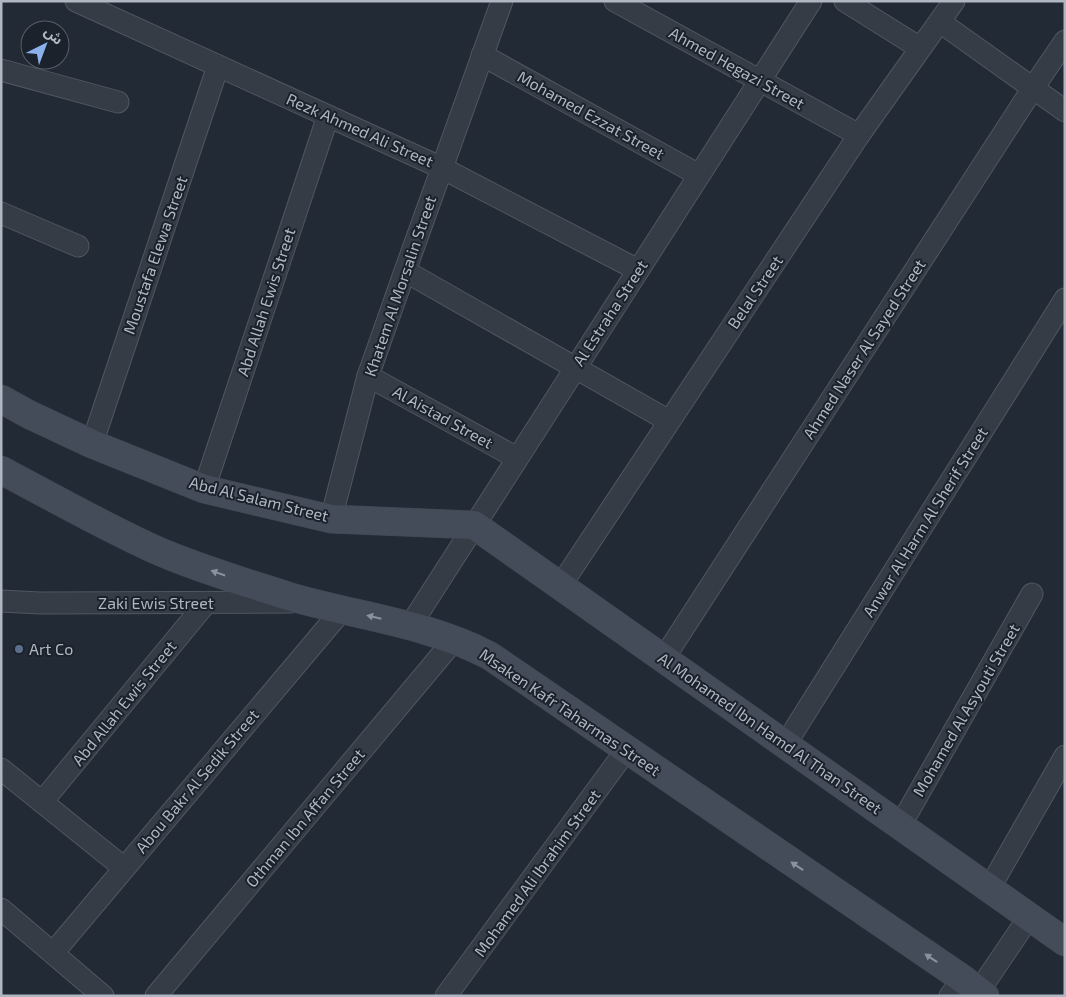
<svg xmlns="http://www.w3.org/2000/svg" width="1066" height="997" font-family="'Exo 2','Noto Sans Arabic',sans-serif">
  <style>
    .lines { fill: none; stroke-linecap: round; stroke-linejoin: round }
    .street-casing { stroke: #505761; stroke-width: 23 }
    .secondary-casing { stroke: #3f4550; stroke-width: 29 }
    .street { stroke: #353c46; stroke-width: 21 }
    .secondary { stroke: #444c59; stroke-width: 28 }
    .oneway { fill: #8a929e }
    .service-dot { fill: #5c6f8a; stroke: #1b222b; stroke-width: 2 }
    .labels { text-anchor: middle; stroke-width: 4; stroke-linejoin: round; paint-order: stroke }
    .street-label { font-size: 16px; fill: #b0b7c3; stroke: #1b222b }
    .poi-label { font-size: 16px; fill: #b0b7c3; stroke: #1b222b; text-anchor: start }
  </style>
  <rect width="100%" height="100%" fill="#222a35"/>
  <g class="lines">
    <defs>
      <g id="street">
        <polyline points="76,1 442,168 638,270"/>
        <polyline points="615,1 859,135"/>
        <polyline points="845,1 920,48"/>
        <polyline points="940,22 1065,111"/>
        <polyline points="482,55 699,175"/>
        <polyline points="1,70 118,102"/>
        <polyline points="1,213 78,246"/>
        <polyline points="405,271 669,421"/>
        <polyline points="368,376 517,458"/>
        <polyline points="92,444 218,66"/>
        <polyline points="204,489 328,116"/>
        <polyline points="331,519 368,376 405,271 502,1"/>
        <polyline points="561,585 859,135 954,1"/>
        <polyline points="1,601 40,603 291,602"/>
        <polyline points="410,626 811,1"/>
        <polyline points="664,658 1033,88 1065,41"/>
        <polyline points="785,745 1065,299"/>
        <polyline points="1,769 124,868"/>
        <polyline points="42,802 206,603"/>
        <polyline points="900,826 1032,594"/>
        <polyline points="989,889 1065,756"/>
        <polyline points="1,909 103,996"/>
        <polyline points="53,953 342,610"/>
        <polyline points="979,991 1029,917"/>
        <polyline points="156,996 454,640"/>
        <polyline points="446,996 627,749"/>
        <polyline points="950,996 963,979"/>
      </g>
      <g id="secondary">
        <polyline points="1,399 28,414 92,444 204,489 331,519 474,525 1065,942"/>
        <path d="M 1,470 C 52,497 103,526 156,550 C 197,568 244,582 288,596 C 355,616 428,623 490,656 L 963,979 L 985,996"/>
      </g>
    </defs>
    <use href="#street" class="street-casing"/>
    <use href="#secondary" class="secondary-casing"/>
    <use href="#street" class="street"/>
    <use href="#secondary" class="secondary"/>
  </g>
  <defs><path id="oneway-solid" d="M-6-.8H1V-3.2L6.5 0L1 3.2V.8H-6Z" transform="scale(1.25)"/></defs>
  <g class="oneway">
    <use href="#oneway-solid" transform="translate(218 573) rotate(-161)"/>
    <use href="#oneway-solid" transform="translate(374 617) rotate(-167)"/>
    <use href="#oneway-solid" transform="translate(797 866) rotate(-146)"/>
    <use href="#oneway-solid" transform="translate(931 958) rotate(-146)"/>
  </g>
  <circle class="service-dot" cx="19" cy="649" r="5"/>
  <g class="labels">
    <g class="street-label">
      <text transform="translate(737 68) rotate(29)" y="6">Ahmed Hegazi Street</text>
      <text transform="translate(591 115) rotate(29)" y="6">Mohamed Ezzat Street</text>
      <text transform="translate(360 130) rotate(24)" y="6">Rezk Ahmed Ali Street</text>
      <text transform="translate(155 255) rotate(-71)" y="6">Moustafa Elewa Street</text>
      <text transform="translate(400 286) rotate(-71)" y="6">Khatem Al Morsalin Street</text>
      <text transform="translate(755 292) rotate(-56)" y="6">Belal Street</text>
      <text transform="translate(266 302) rotate(-72)" y="6">Abd Allah Ewis Street</text>
      <text transform="translate(610 313) rotate(-57)" y="6">Al Estraha Street</text>
      <text transform="translate(864 349) rotate(-57)" y="6">Ahmed Naser Al Sayed Street</text>
      <text transform="translate(443 417) rotate(29)" y="6">Al Aistad Street</text>
      <text transform="translate(259 499) rotate(14)" y="6">Abd Al Salam Street</text>
      <text transform="translate(925 522) rotate(-58)" y="6">Anwar Al Harm Al Sherif Street</text>
      <text x="156" y="609">Zaki Ewis Street</text>
      <text transform="translate(124 703) rotate(-51)" y="6">Abd Allah Ewis Street</text>
      <text transform="translate(966 710) rotate(-60)" y="6">Mohamed Al Asyouti Street</text>
      <text transform="translate(570 712) rotate(34)" y="6">Msaken Kafr Taharmas Street</text>
      <text transform="translate(770 733) rotate(35)" y="6">Al Mohamed Ibn Hamd Al Than Street</text>
      <text transform="translate(197 781) rotate(-50)" y="6">Abou Bakr Al Sedik Street</text>
      <text transform="translate(305 818) rotate(-50)" y="6">Othman Ibn Affan Street</text>
      <text transform="translate(537 873) rotate(-54)" y="6">Mohamed Ali Ibrahim Street</text>
    </g>
    <g class="poi-label">
      <text x="29" y="655">Art Co</text>
    </g>
  </g>
  <rect width="1066" height="997" fill="none" stroke="#b0b7c3" stroke-width="5"/>
  <g transform="translate(45 45) rotate(42)"><circle r="24" fill="#1b222b" stroke="#575e68"/>
  <path d="M0-4L9 19L0 12L-9 19Z" fill="#8bb1ed"/>
  <text y="-8" font-size="14" font-weight="bold" text-anchor="middle" fill="#b0b7c3">ش</text>
  </g>
</svg>
